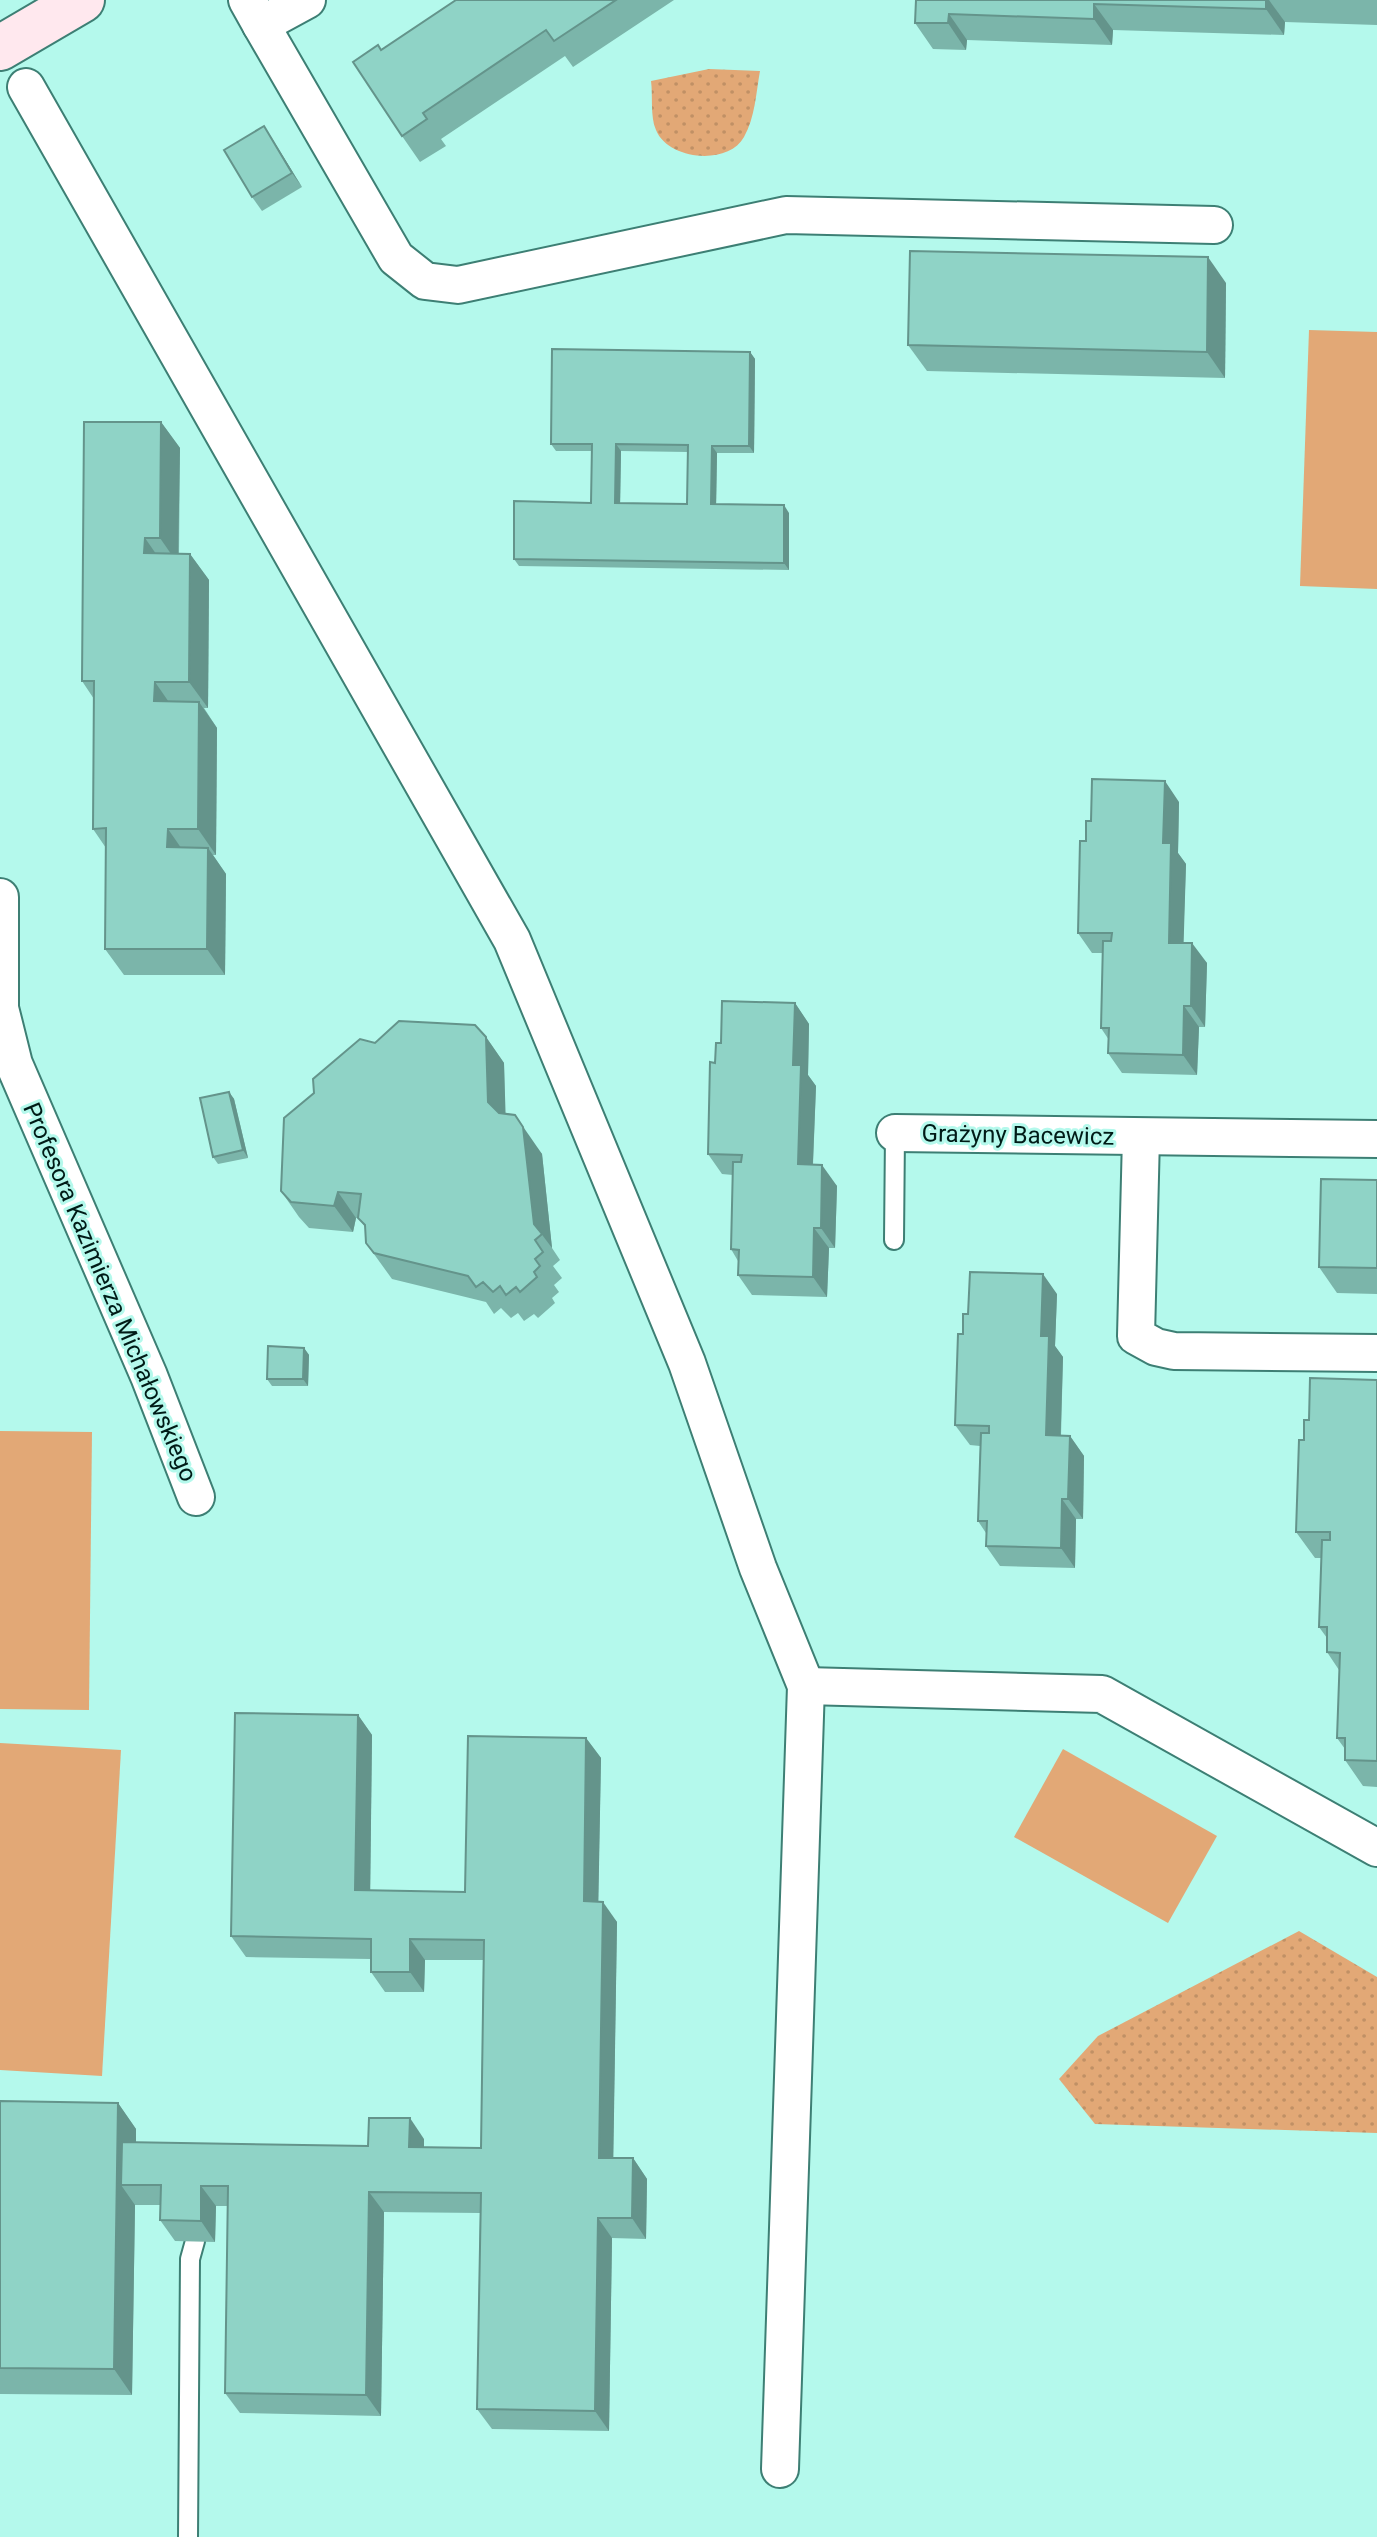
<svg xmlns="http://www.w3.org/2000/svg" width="1377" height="2537" font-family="Roboto,sans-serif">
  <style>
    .park { fill: url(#park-dots) }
    .pitch { fill: #e2a876 }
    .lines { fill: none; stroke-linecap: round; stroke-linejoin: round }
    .lane-casing { stroke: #3d7f74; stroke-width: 22 }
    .street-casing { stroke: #3d7f74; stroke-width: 40 }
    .secondary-casing { stroke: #3d7f74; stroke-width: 48 }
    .lane { stroke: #fff; stroke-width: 18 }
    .street { stroke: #fff; stroke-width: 36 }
    .secondary { stroke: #ffe8ee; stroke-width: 44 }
    .wall { fill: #7bb5aa; fill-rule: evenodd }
    .shaded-wall { fill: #64948b }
    .building { fill: #8fd3c6; stroke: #64948b; stroke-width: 2; fill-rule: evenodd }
    .labels { text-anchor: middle; stroke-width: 6; stroke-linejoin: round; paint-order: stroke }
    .street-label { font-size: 24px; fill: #001b17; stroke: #b4f9ec }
  </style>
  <defs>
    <pattern id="park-dots" width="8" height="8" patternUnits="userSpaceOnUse" patternTransform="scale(2)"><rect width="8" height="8" fill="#e2a876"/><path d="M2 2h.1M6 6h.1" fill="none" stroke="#c09065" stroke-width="1.8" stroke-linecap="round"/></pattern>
  </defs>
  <rect width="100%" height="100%" fill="#b4f9ec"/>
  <g class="park">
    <path d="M 709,69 L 760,71 C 756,93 755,118 744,137 C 728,166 668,160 656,130 C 650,117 653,95 651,81 Z"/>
    <polygon points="1299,1931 1377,1977 1377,2133 1095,2124 1059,2079 1098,2036"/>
  </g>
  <g class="pitch">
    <polygon points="1309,330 1377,332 1377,589 1300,586"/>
    <polygon points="0,1431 92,1432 89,1710 0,1709"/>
    <polygon points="0,1743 121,1750 102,2076 0,2070"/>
    <polygon points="1063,1749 1217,1836 1168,1923 1014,1837"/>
  </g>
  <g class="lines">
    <defs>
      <g id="lane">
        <polyline points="894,1240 895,1133"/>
        <polyline points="188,2537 190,2259 195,2241"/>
      </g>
      <g id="street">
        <polyline points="247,0 261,25 307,0"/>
        <polyline points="261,25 396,258 425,281 458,285 786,215 1214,225"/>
        <polyline points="26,87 512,940 687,1363 758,1568 806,1686 780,2469"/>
        <polyline points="0,897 0,1008 14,1064 149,1376 196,1497"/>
        <polyline points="895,1133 1377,1139"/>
        <polyline points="1141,1137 1136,1336 1156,1347 1174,1351 1377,1353"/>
        <polyline points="806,1686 1102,1694 1377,1848"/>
      </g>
      <polyline id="secondary" points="0,48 82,0"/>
    </defs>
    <use href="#lane" class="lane-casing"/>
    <use href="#street" class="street-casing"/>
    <use href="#secondary" class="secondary-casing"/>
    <use href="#lane" class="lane"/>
    <use href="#street" class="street"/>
    <use href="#secondary" class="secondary"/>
  </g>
  <g class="wall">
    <polygon points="456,0 674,0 573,67 565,56 441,139 446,146 420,162 402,136 381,50"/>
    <polygon points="916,0 1377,0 1377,25 1285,22 1284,35 1113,30 1112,45 967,40 966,50 933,49 915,23"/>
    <polygon points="264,126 302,187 262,211 252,197"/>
    <polygon points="1226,283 1225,378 927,371 908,345"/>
    <path d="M 750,352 L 755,359 L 754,453 L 717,453 L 716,504 L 789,513 L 789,570 L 519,566 L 514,559 L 591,503 L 592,451 L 556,451 L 551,444 ZM 621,451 L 688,452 L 687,504 L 620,503 Z"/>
    <polygon points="161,422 180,448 179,554 190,554 209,580 208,708 204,708 217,728 216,855 213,855 226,874 225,975 124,975 105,949 106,848 93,829 94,699 82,681"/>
    <polygon points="1179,802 1178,853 1186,864 1183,943 1207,963 1205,1027 1199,1027 1197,1075 1122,1073 1108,1053 1109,1040 1101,1028 1103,953 1092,953 1078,933 1091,821"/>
    <polygon points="795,1003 809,1024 808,1075 816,1086 813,1165 837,1186 835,1248 829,1248 827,1297 752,1295 738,1275 738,1261 731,1249 733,1175 722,1174 708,1154 715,1063 721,1043"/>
    <polygon points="486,1037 504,1063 505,1114 542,1154 552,1248 560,1260 553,1266 562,1278 554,1285 559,1292 552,1298 555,1303 538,1318 534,1314 524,1321 518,1313 511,1318 501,1308 494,1314 486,1302 392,1279 366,1243 365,1227 359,1218 356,1218 353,1232 309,1228 299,1217 281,1191 314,1093 375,1043"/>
    <polygon points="229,1092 234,1099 248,1158 218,1164 213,1157"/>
    <polygon points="1377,1180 1377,1294 1337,1293 1319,1267"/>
    <polygon points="1057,1294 1055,1346 1063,1357 1061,1436 1070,1436 1084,1456 1083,1519 1076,1519 1075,1568 1000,1566 986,1546 986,1533 978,1521 980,1446 970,1445 955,1425 963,1334 968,1314"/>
    <polygon points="304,1348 309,1355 308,1386 272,1386 267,1379"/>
    <polygon points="1377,1380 1377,1787 1363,1786 1345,1760 1345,1749 1337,1738 1339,1670 1327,1652 1327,1638 1319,1627 1321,1558 1315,1558 1296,1532 1304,1440 1309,1420"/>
    <polygon points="358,1715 372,1735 370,1890 465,1892 586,1738 601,1758 598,1902 617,1922 613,2158 633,2158 647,2179 646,2239 612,2238 609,2431 492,2429 477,2409 480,2213 384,2212 381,2416 240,2413 225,2393 228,2206 216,2206 215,2242 175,2241 160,2220 161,2205 135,2205 132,2395 0,2394 0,2101 118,2103 136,2129 136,2142 368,2146 424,2139 424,2147 481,2148 483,1960 425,1960 424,1992 385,1992 371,1972 371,1959 246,1957 231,1936"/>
  </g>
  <g class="shaded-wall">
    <polygon points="1266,0 1269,0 1285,22 1284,35 1266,9"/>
    <polygon points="1094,4 1113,30 1112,45 1094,19"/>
    <polygon points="949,14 967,40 966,50 948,23"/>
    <polygon points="264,126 273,140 302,187 292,173"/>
    <polygon points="1208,257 1226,283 1225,378 1207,352"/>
    <polygon points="750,352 755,359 754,453 749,446"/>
    <polygon points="161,422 180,448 178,564 160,538"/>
    <polygon points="616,444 621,451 620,510 615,503"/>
    <polygon points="712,446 717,453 716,511 711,504"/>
    <polygon points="784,505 789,513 789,570 784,563"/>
    <polygon points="145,538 163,564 144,553"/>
    <polygon points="190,554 209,580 208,708 189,682"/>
    <polygon points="155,682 173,708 154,701"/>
    <polygon points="199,702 217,728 216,855 198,829"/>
    <polygon points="1165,781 1179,802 1178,853 1186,864 1183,963 1169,943 1163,843"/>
    <polygon points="168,829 186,855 167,847"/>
    <polygon points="208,848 226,874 225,975 207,949"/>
    <polygon points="1192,943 1207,963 1205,1027 1191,1006"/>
    <polygon points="795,1003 809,1024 808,1075 816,1086 812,1184 798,1164 793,1065"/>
    <polygon points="1184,1006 1199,1027 1197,1075 1183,1055"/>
    <polygon points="486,1037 504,1063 506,1128 488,1102"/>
    <polygon points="229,1092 234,1099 248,1158 243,1150"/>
    <polygon points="515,1115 542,1154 552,1248 534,1224"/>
    <polygon points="822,1165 837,1186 835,1248 821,1228"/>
    <polygon points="338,1192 356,1218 353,1232 334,1206"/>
    <polygon points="814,1228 829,1248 827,1297 813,1277"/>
    <polygon points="1043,1274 1057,1294 1055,1346 1063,1357 1060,1455 1046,1435 1041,1336"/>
    <polygon points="304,1348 309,1355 308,1386 303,1379"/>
    <polygon points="1070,1436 1084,1456 1083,1519 1068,1499"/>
    <polygon points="1062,1499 1076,1519 1075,1568 1061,1548"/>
    <polygon points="358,1715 372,1735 370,1910 355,1890"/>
    <polygon points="586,1738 601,1758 598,1922 584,1901"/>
    <polygon points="603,1902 617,1922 613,2178 599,2158"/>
    <polygon points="410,1939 425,1960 424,1992 410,1972"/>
    <polygon points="118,2103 136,2129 136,2185 121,2185 135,2205 132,2395 114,2369"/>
    <polygon points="410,2118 424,2139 424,2167 409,2147"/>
    <polygon points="633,2158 647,2179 646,2239 632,2218"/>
    <polygon points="201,2186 216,2206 215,2242 201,2221"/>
    <polygon points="369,2192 384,2212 381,2416 366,2395"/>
    <polygon points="598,2218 612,2238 609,2431 595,2411"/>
  </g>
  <g class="building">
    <polygon points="456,0 616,0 554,41 546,30 423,113 427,119 402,136 353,62 378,45 381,50"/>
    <polygon points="916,0 1266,0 1266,9 1094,4 1094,19 949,14 948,23 915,23"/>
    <polygon points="264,126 292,173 252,197 224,150"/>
    <polygon points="910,251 1208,257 1207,352 908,345"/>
    <path d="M 552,349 L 750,352 L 749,446 L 712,446 L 711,504 L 784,505 L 784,563 L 514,559 L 514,501 L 591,503 L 592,444 L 551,444 ZM 616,444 L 688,445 L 687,504 L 615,503 Z"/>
    <polygon points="84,422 161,422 160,538 145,538 144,553 190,554 189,682 155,682 154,701 199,702 198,829 168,829 167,847 208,848 207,949 105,949 106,828 93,829 94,681 82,681"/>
    <polygon points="1092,779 1165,781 1163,843 1171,843 1169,943 1192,943 1191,1006 1184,1006 1183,1055 1108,1053 1109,1028 1101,1028 1103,941 1111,941 1112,933 1078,933 1080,841 1086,841 1086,821 1091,821"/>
    <polygon points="722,1001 795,1003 793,1065 801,1065 798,1164 822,1165 821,1228 814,1228 813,1277 738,1275 739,1250 731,1249 733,1162 741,1162 742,1155 708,1154 710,1062 715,1063 716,1043 721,1043"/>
    <polygon points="399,1021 475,1025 486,1037 488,1102 499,1113 515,1115 523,1127 534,1224 542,1234 535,1240 543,1252 535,1259 540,1266 534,1272 537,1277 520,1292 516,1287 506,1295 500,1286 493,1292 483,1282 476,1287 468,1276 374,1253 366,1243 365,1225 358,1218 361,1194 338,1192 334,1206 291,1202 281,1191 284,1118 314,1093 313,1079 360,1039 375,1043"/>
    <polygon points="229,1092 243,1150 213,1157 200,1098"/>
    <polygon points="1321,1179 1377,1180 1377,1268 1319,1267"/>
    <polygon points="970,1272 1043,1274 1041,1336 1049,1336 1046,1435 1070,1436 1068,1499 1062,1499 1061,1548 986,1546 987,1521 978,1521 981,1433 989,1433 989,1426 955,1425 958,1334 963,1334 963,1314 968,1314"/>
    <polygon points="268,1346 304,1348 303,1379 267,1379"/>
    <polygon points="1310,1378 1377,1380 1377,1761 1345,1760 1345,1738 1337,1738 1340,1653 1327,1652 1327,1627 1319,1627 1322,1540 1330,1540 1330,1532 1296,1532 1299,1440 1304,1440 1304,1420 1309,1420"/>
    <polygon points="235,1713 358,1715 355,1890 465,1892 468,1736 586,1738 584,1901 603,1902 599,2158 633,2158 632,2218 598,2218 595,2411 477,2409 481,2193 369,2192 366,2395 225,2393 228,2186 201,2186 201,2221 160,2220 161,2185 121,2185 122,2142 368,2146 369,2118 410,2118 409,2147 481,2148 484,1940 410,1939 410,1972 371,1972 371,1939 231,1936"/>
    <polygon points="0,2101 118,2103 114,2369 0,2368"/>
  </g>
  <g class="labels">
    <g class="street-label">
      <text transform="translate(1018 1135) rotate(1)" y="8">Grażyny Bacewicz</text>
      <text transform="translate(110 1292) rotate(67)" y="8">Profesora Kazimierza Michałowskiego</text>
    </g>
  </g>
</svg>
